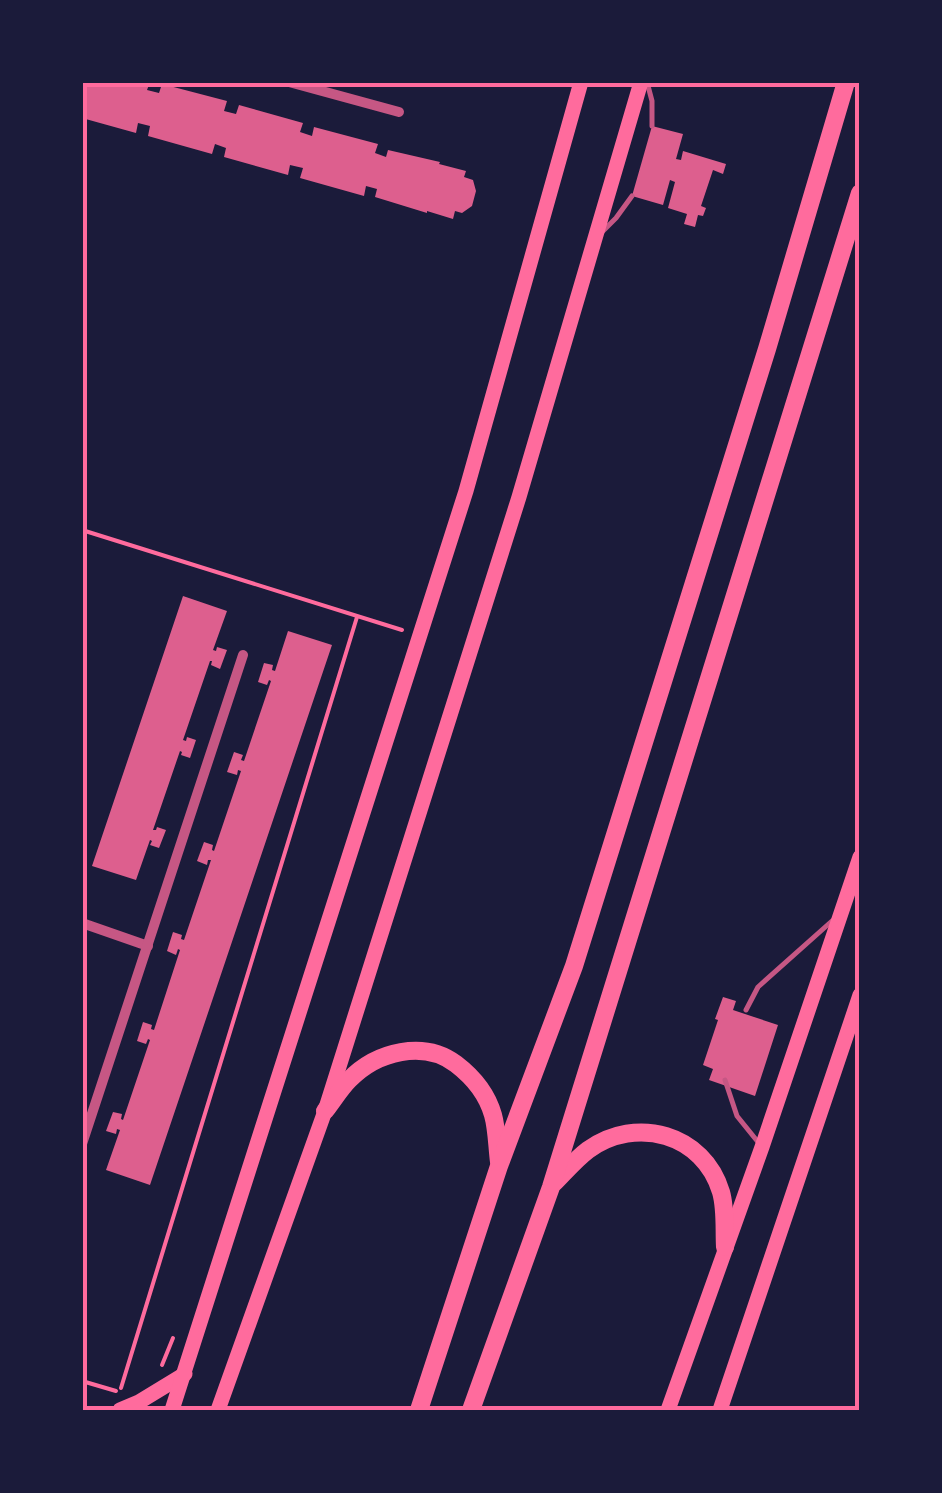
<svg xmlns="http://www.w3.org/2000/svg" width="942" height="1493" font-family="'Crimson Pro',serif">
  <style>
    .building { fill: #dd5f8e }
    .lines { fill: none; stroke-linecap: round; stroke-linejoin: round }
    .path { stroke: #ff6b9d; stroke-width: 4 }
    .service { stroke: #c65784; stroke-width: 5 }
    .minor { stroke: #c65784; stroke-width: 10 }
    .primary { stroke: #ff6b9d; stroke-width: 15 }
    .trunk { stroke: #ff6b9d; stroke-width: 18 }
    .neatline { fill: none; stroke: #ff6b9d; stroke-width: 4 }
  </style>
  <rect width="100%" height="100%" fill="#1b1b3a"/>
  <g class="building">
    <polygon points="82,82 150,82 147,90 159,93 162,84 227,101 224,111 236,114 239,105 303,123 300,132 312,136 314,127 378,144 375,153 386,157 388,150 440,162 439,164 466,171 464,177 473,180 476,191 472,206 462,213 455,211 453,219 427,211 427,213 375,197 377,189 366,186 364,196 300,178 303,168 290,165 288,175 224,157 226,148 215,144 212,154 148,136 150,126 138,123 136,133 82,118"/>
    <polygon points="652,126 683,134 676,159 681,160 683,151 726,164 723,174 713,170 701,206 706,208 703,216 698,215 695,227 684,224 687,214 668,208 675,182 670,180 663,205 632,196"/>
    <polygon points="183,596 227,611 213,650 216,651 217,647 227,650 220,669 211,665 212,661 210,661 183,740 186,741 187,737 196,740 190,758 181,755 182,752 180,751 153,830 156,830 157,827 166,830 159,848 150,845 152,841 150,840 136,880 92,866"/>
    <polygon points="288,631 332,645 150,1185 106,1170 120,1130 117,1129 116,1134 106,1131 113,1112 122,1114 121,1119 123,1120 150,1040 148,1039 146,1044 137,1041 143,1022 152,1025 151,1029 154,1030 180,950 178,949 176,955 167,951 173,932 182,935 181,939 184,940 211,860 208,860 207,865 197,861 204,842 213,845 212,850 214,851 241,771 238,770 237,775 227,772 234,752 243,755 241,760 244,761 271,681 269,680 267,685 258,682 264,663 273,665 272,670 275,671"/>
    <polygon points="723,997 736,1001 733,1010 778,1025 755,1096 709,1080 713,1069 703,1065 718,1020 715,1019"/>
  </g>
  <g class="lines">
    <g class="path">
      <polyline points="82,530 402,630"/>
      <polyline points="162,1365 173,1338"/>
      <polyline points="82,1381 116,1391"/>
      <polyline points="121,1388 357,617"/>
    </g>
    <g class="service">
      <polyline points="647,82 652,101 652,126"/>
      <polyline points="602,232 616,218 632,196"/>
      <polyline points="746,1010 758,987 832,921"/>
      <polyline points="725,1080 737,1116 758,1142"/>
    </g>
    <g class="minor">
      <polyline points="289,82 399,112"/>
      <polyline points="82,923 148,946"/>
      <polyline points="82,1144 243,655"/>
    </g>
    <g class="primary">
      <polyline points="120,1410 139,1402 185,1374"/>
      <polyline points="172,1410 466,491 581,82"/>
      <polyline points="218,1410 325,1111 519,497 641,82"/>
      <polyline points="668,1410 762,1147 860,857"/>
      <polyline points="720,1410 860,995"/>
    </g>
    <g class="trunk">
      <path d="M 325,1111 C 333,1101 340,1089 349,1080 C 377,1051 424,1040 456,1064 C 473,1077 487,1094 493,1115 C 497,1129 497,1146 499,1162"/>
      <path d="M 554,1183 C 565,1172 576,1159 588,1150 C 636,1115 704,1134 721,1192 C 726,1209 724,1230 725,1247"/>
      <polyline points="419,1410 499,1166 574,966 767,349 846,82"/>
      <polyline points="471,1410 551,1187 860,193"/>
    </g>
  </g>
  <rect width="942" height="1493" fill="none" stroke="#1b1b3a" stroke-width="170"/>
  <rect x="85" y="85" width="772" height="1323" class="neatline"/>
</svg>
